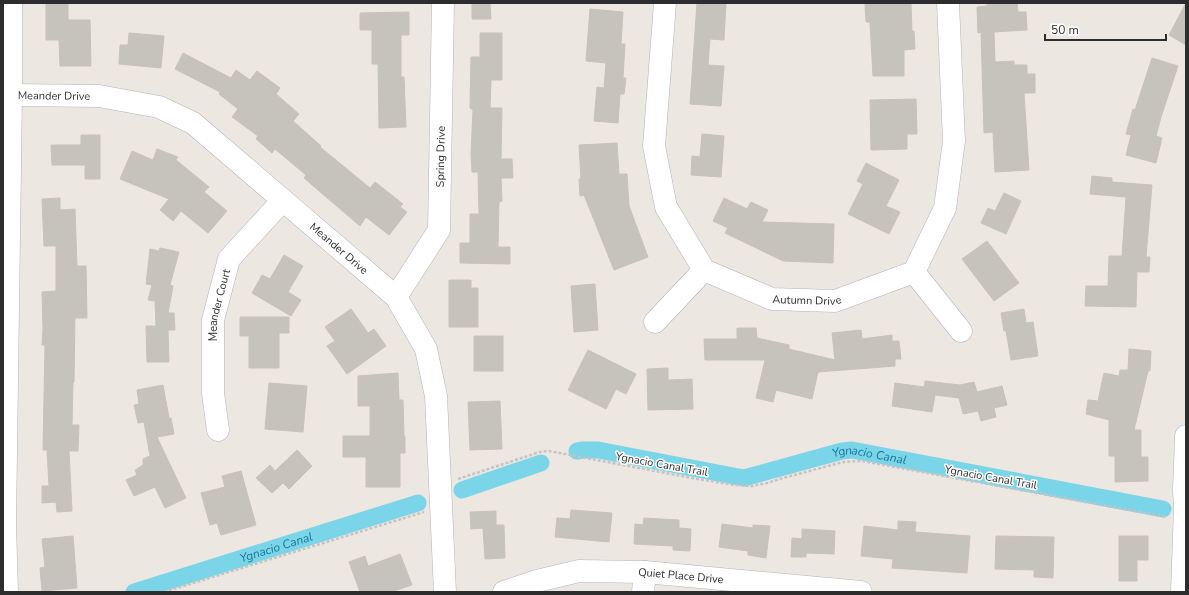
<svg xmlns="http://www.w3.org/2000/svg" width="1189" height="595" font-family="'Nunito Sans',sans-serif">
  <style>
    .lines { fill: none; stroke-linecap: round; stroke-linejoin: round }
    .canal { stroke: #7bd5e8; stroke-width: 17 }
    .building { fill: #c6c2bc; stroke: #c9c2ba }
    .minor-casing { stroke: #b1b4bc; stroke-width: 23 }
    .path { stroke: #c4c4c4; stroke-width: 2.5; stroke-dasharray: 3 2; stroke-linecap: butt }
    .minor { stroke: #fff; stroke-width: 22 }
    .labels { text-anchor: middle; stroke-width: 3; stroke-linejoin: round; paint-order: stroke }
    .street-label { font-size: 11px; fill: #2d2d2d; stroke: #fff }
    .water-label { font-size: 12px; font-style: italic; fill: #167798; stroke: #fff }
  </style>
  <rect width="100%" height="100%" fill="#ede7e1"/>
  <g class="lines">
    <g class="canal">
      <path id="s1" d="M 577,451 L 583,450 L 598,450 L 744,478 L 842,451 L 852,450 L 1163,509"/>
      <polyline points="462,490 541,463"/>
      <path id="s2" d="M 134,592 L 418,503"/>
    </g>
  </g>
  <g class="building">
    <polygon points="46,3 68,3 68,20 90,20 91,66 60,66 59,40 46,40"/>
    <polygon points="490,3 491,19 472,19 472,4"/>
    <polygon points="697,3 726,3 724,40 710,39 708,65 724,66 721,106 690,104"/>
    <polygon points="875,3 911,3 912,31 914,31 915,49 904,50 904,76 873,76 870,22 866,22 865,4"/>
    <polygon points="987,3 1017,3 1018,12 1026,12 1027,30 994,32 995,62 1014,61 1014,65 1027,65 1027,74 1035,74 1035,93 1024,93 1029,170 995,172 993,132 984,133 981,32 978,33 977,7 987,6"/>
    <polygon points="1186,3 1186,45 1169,35"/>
    <polygon points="590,9 623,12 621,44 625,44 623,78 626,78 624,94 620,94 618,123 594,121 597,87 604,88 606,63 586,61"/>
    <polygon points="409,12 409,35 401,35 401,77 404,77 406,127 379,128 378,64 372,64 372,30 360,30 360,13"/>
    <polygon points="129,33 164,36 161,68 119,64 120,45 128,45"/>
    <polygon points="480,33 502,33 502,80 491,80 490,108 502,108 501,159 512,159 513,178 501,178 502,201 499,202 498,247 510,247 510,264 460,263 460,243 470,243 470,214 479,214 478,172 472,172 471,154 473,110 470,108 471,57 480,57"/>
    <polygon points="183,53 231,78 236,70 250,80 257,71 280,88 276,94 299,114 293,121 321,146 320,147 370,188 375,182 403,204 400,207 407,212 389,235 366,217 360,226 304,178 306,175 275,149 272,153 256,139 258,136 232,117 238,109 219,94 220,92 175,69"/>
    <polygon points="1152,58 1178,66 1161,117 1156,136 1162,138 1156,163 1126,155 1131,135 1126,134 1133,109 1135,110"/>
    <polygon points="916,99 917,134 907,134 907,149 871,150 870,100"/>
    <polygon points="702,134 724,136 721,177 691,175 692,156 700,157"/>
    <polygon points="81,135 100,135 100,179 85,179 85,165 52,165 51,145 81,145"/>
    <polygon points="617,143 619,174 627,174 629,206 648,257 614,270 584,195 580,196 579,179 581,179 579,145"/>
    <polygon points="157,149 178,157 176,160 209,187 204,192 227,211 208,233 181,211 173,221 160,210 169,199 120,179 132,151 153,160"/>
    <polygon points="866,163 899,180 886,206 900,212 889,234 848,214 863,184 857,181"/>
    <polygon points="1092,176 1112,178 1112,182 1152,185 1146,257 1150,257 1149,272 1137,272 1136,307 1085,306 1086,286 1108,286 1109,256 1122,256 1126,197 1090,194"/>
    <polygon points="1004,193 1021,201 1006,234 981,223 988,208 995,211"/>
    <polygon points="60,198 60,210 75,209 77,266 86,266 87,318 75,318 74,382 73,382 72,425 79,425 78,451 69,451 72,511 57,512 56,502 42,503 42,486 49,486 47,450 43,450 45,345 42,345 43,328 42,292 56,291 56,246 44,246 42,199"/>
    <polygon points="724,198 747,209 751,202 768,210 762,222 834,224 833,263 783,261 725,233 728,228 713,221"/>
    <polygon points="987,241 1019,283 994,301 962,259"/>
    <polygon points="160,248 179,252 170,285 173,286 168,313 174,313 175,330 168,330 169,362 147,362 146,326 156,326 155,301 148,300 152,285 146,284 150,249 159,251"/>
    <polygon points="284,255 303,266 288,292 301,300 291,316 252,293 262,275 270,279"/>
    <polygon points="449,280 471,280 471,288 478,288 478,327 449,327"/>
    <polygon points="595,284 598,330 574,332 571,286"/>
    <polygon points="351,309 368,333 374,329 386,346 347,374 327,346 335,341 325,327"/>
    <polygon points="1024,309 1026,323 1033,322 1038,356 1011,360 1006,331 1004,331 1001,313"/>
    <polygon points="240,317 289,317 289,333 279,333 279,368 249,368 249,336 240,336"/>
    <polygon points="737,328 756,328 757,338 789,345 789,349 835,360 832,333 861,330 862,339 892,335 892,341 899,341 901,359 895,359 895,366 818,372 812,399 776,390 773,402 756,398 765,360 705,360 704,339 737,339"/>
    <rect x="474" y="336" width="29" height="35"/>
    <polygon points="1129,349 1151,351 1150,371 1148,371 1134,430 1141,430 1141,457 1148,457 1148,481 1115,482 1115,456 1109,456 1109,420 1086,414 1088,400 1098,401 1104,373 1119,376 1120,370 1128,370"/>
    <polygon points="588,350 636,374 626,394 616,389 606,409 568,390"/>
    <polygon points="668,368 668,380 692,379 693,409 648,410 647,369"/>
    <polygon points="398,373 399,400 403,400 404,436 405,436 405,453 400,453 400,487 366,487 366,457 343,457 343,436 370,436 370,406 358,406 358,376"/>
    <polygon points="925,381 960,385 974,382 977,392 1002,386 1007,405 994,408 996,417 981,421 978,411 963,414 959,398 935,395 932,412 892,406 895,383 924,387"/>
    <polygon points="269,383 307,386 303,432 265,429"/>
    <polygon points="163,385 169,418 171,418 174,434 157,437 186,498 165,508 155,487 134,496 126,480 137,475 135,470 143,465 143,459 150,456 144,422 138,423 134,405 139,404 137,390"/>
    <polygon points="500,401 502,449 470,450 468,402"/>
    <polygon points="297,450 312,466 289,489 283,483 272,493 256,478 270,465 275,471"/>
    <polygon points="241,471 256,525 221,535 217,523 210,525 201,493 225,487 222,476"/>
    <polygon points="571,510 612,513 609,542 555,537 557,518 570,519"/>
    <polygon points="496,511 496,525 504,525 505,558 485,559 483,528 471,529 470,512"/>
    <polygon points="644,518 679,520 679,528 691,529 690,551 673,550 673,546 634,544 635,524 643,525"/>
    <polygon points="898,521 916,522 915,532 970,536 967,573 892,568 893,559 861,556 864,526 898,530"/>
    <polygon points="722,524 753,528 753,525 770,526 766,558 748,555 748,551 719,547"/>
    <polygon points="802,529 835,531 834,554 806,553 806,557 791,557 792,538 802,539"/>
    <polygon points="73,536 77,588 42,591 40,568 45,567 42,539"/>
    <polygon points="996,536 1054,537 1053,578 1034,577 1034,570 995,569"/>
    <polygon points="1119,536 1148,536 1148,560 1137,560 1137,581 1119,581"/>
    <polygon points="400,554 412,585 391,592 360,592 349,562 365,556 368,566"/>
  </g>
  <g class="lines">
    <defs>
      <g id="minor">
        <path id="s3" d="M 665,3 L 654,146 L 666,207 L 704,270 L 772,299 L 835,301 L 914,272 L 945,208 L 954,141 L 948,3"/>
        <path id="s4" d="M 11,95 L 99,96 L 159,107 L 193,123 L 396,297 L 426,349 L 436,396 L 445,592"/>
        <polyline points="914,272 961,331"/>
        <path id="s5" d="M 396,297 L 439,230 L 443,3"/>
        <polyline points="655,322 704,270"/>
        <path id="s6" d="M 218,430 L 213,393 L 213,320 L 229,259 L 283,200"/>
        <polyline points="7,592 5,524 11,95 11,3"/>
        <path id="s7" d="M 504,592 L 537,581 L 579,571 L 645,572 L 861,592"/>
        <polyline points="643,592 645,572"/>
        <polyline points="1182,592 1185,507 1184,491 1186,436"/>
      </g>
    </defs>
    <use href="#minor" class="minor-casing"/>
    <g class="path">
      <polyline points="458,479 540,452 549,451 692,478 734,485 752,486 767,483 783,478 843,462 862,461 1167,517"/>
      <polyline points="164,592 424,512"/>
    </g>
    <use href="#minor" class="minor"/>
  </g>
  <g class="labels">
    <g class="street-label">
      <text dy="4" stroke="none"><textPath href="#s4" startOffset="43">Meander Drive</textPath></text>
      <text dy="4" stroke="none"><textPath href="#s5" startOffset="153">Spring Drive</textPath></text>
      <text dy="4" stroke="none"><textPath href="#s4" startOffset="379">Meander Drive</textPath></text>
      <text dy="4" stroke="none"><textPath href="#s3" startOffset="388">Autumn Drive</textPath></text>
      <text dy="4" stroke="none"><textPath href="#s6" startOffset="126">Meander Court</textPath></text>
      <text transform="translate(662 464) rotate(10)" y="4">Ygnacio Canal Trail</text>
      <text transform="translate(991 477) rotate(10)" y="4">Ygnacio Canal Trail</text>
      <text dy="4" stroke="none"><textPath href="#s7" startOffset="180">Quiet Place Drive</textPath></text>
    </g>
    <g class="water-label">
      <text dy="4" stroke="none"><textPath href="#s1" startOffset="299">Ygnacio Canal</textPath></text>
      <text dy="4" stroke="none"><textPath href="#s2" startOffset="149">Ygnacio Canal</textPath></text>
    </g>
  </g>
  <rect width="1189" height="595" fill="none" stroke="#2d2d2d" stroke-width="8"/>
  <path d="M1045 34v6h121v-6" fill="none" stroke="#2d2d2d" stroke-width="2"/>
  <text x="1051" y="34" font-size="12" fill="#2d2d2d" stroke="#ffffff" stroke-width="3" paint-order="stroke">50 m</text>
</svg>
